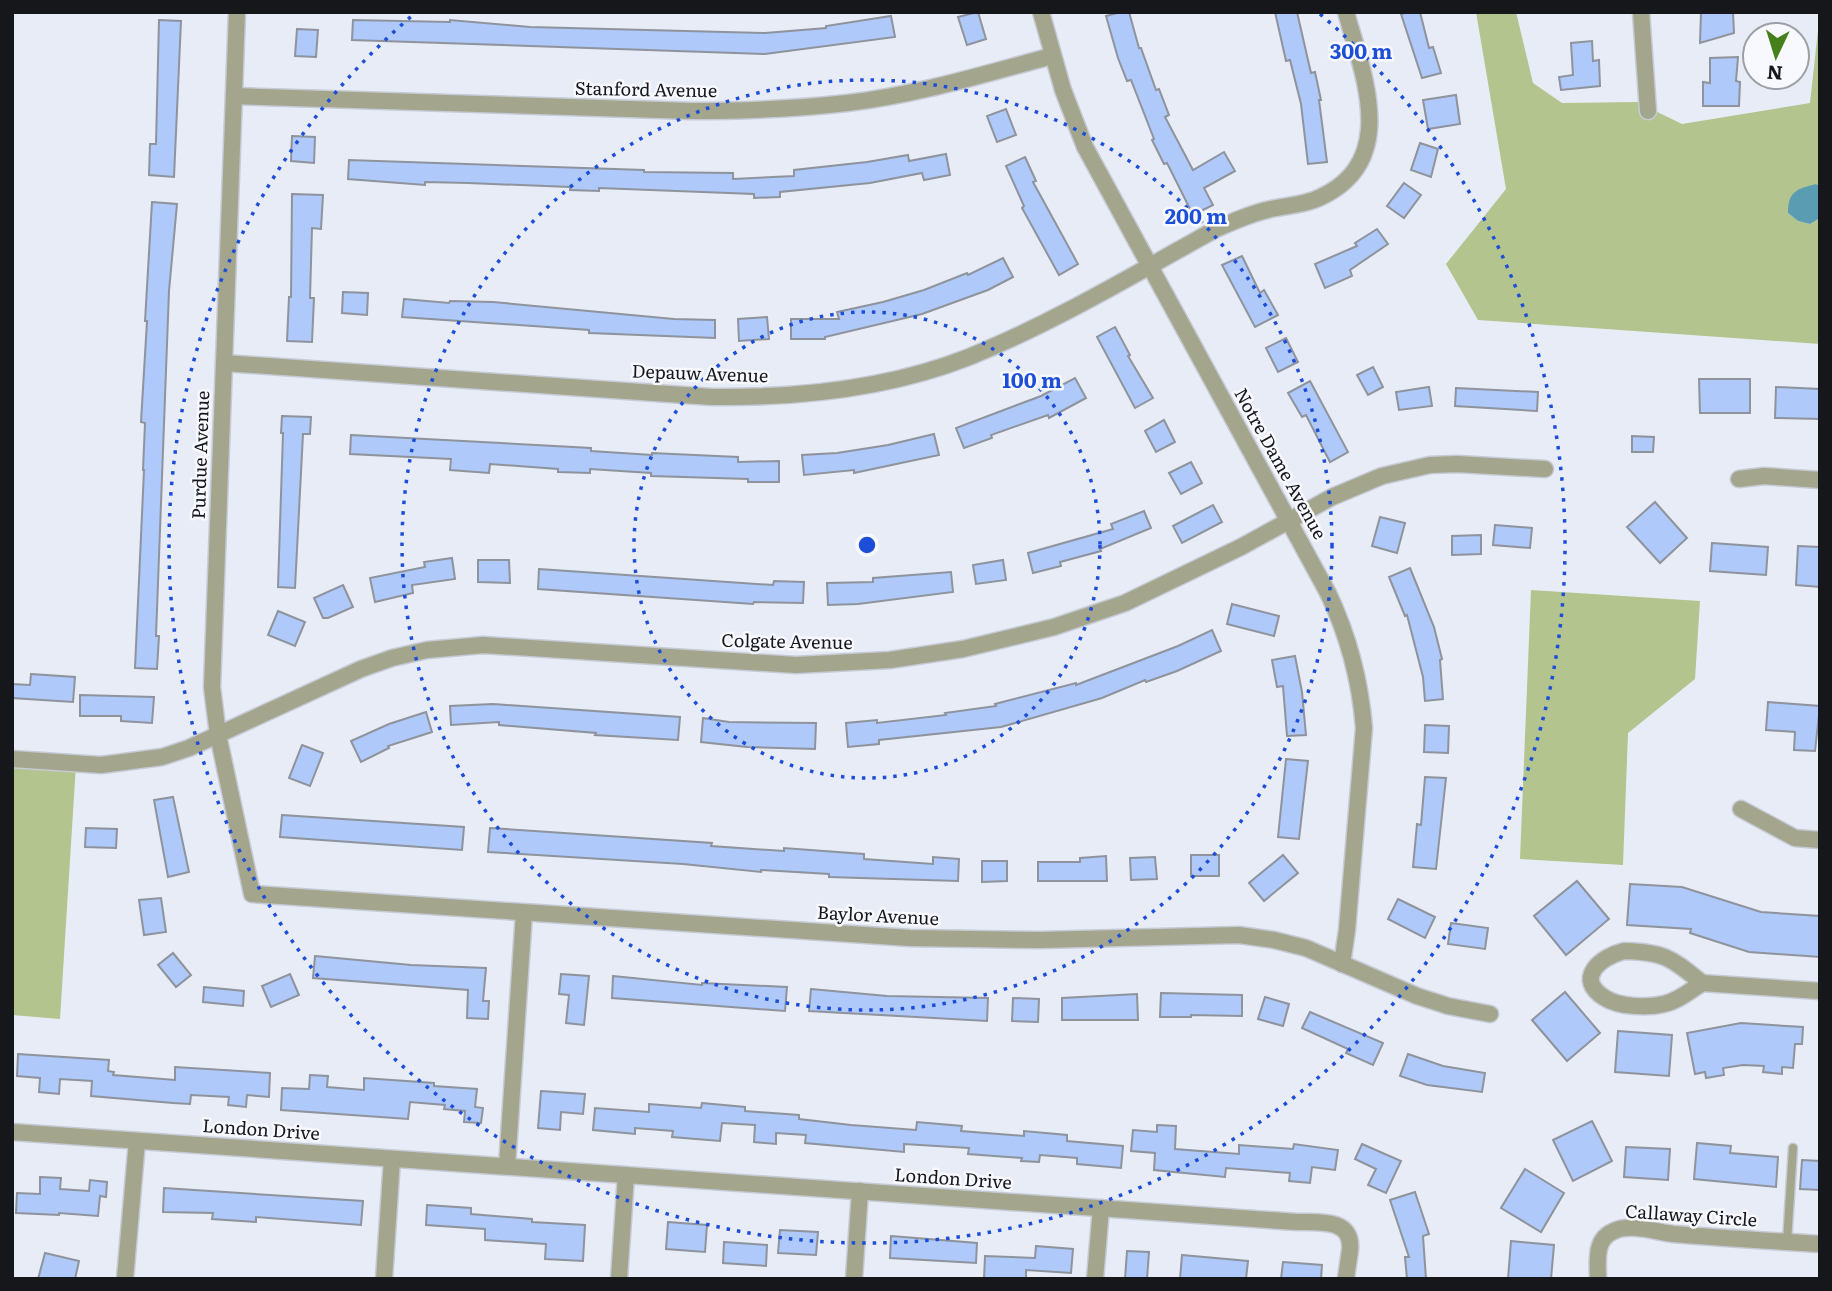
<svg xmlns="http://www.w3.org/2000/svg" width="1832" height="1291" font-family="Literata,serif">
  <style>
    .forest { fill: #b3c48e }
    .water { fill: #5a9db2 }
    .building { fill: #aec9fa; stroke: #8e939c; stroke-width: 2 }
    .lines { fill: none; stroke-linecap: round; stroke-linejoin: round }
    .lane-casing { stroke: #c5cad4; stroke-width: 11 }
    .street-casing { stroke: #c5cad4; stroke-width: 19 }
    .lane { stroke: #a4a58d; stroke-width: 8 }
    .street { stroke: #a4a58d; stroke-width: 16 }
    .ring { fill: none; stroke: #1d4ed8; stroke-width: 3.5; stroke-dasharray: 3.5 7 }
    .labels { text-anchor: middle; stroke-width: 5; stroke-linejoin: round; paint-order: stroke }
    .street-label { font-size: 18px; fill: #15171b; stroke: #f7f9fe }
    .centre { fill: #1d4ed8; stroke: #f7f9fe; stroke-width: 3.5 }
    .ring-label { font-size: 21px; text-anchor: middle; font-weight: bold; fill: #1d4ed8; stroke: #f7f9fe; stroke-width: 5; stroke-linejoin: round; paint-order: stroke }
  </style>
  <rect width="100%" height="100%" fill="#e7ecf7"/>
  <g class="forest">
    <polygon points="1476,12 1516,12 1533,83 1562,103 1637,102 1682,124 1810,103 1820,12 1820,186 1816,184 1788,213 1798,221 1810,224 1820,218 1820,344 1478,320 1446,264 1506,189"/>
    <polygon points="1531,590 1700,601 1695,679 1628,733 1623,865 1520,859"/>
    <polygon points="12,759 76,764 60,1019 12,1015"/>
  </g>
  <path class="water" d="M 1816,184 L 1820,186 L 1820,218 L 1810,224 L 1798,221 L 1788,213 C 1788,191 1797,189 1816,184 Z"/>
  <g class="building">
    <polygon points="978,12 986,39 967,45 958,17"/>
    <polygon points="1121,12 1129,12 1139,48 1141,48 1156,90 1159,89 1169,115 1165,117 1193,170 1224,152 1235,171 1204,188 1213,205 1193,215 1167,163 1164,164 1152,140 1154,139 1131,80 1127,81 1118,58 1106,16"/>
    <polygon points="1275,12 1297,12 1311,73 1315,72 1321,100 1319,100 1327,162 1308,164 1301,104 1290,60 1286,61"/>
    <polygon points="1409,12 1420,12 1429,48 1433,47 1441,73 1422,78 1401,14"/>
    <polygon points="1701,12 1733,12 1734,33 1700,43"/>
    <polygon points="891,16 895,37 765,54 352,40 353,20 450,22 450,20 530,27 765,33 826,28 826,26"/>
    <polygon points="159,20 181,21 174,177 149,175 150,144 156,144"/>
    <polygon points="297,29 318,30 316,57 295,56"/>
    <polygon points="1592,41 1593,61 1599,60 1600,86 1561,90 1559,77 1573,75 1571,43"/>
    <polygon points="1738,57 1736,81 1740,82 1739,106 1703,106 1703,82 1710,83 1710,58"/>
    <polygon points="1456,95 1460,124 1428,129 1423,100"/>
    <polygon points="1006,109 1016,135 997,142 987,116"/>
    <polygon points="292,136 315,137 314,163 291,161"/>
    <polygon points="1420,143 1438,149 1431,177 1411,170"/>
    <polygon points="946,154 950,175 924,180 922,173 870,183 780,192 780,197 754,198 754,194 599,188 599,191 570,190 570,187 468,183 425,182 425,185 348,179 349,160 644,170 644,172 733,173 733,179 794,176 794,170 867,162 908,155 909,161"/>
    <polygon points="1025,157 1036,181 1033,182 1078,264 1059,275 1022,208 1024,206 1006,166"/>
    <polygon points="1404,183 1421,195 1404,218 1387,206"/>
    <polygon points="292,194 323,195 321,229 312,228 310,298 314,298 312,342 287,341 289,297 291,297"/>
    <polygon points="152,202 177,204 169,291 156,636 159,636 157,669 135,668 144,470 143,470 145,423 141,422 147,321 145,321"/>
    <polygon points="1377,229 1388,244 1350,270 1352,276 1325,288 1315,264 1357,246 1355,243"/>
    <polygon points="1242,256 1260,293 1264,290 1278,315 1255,327 1222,265"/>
    <polygon points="1003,258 1013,277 988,290 922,314 825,337 825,339 791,339 791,319 839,319 837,312 883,302 924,290 967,273 968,275"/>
    <polygon points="343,292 368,293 367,315 342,313"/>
    <polygon points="404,299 449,303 450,301 493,302 674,319 715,320 715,338 589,333 589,330 402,317"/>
    <polygon points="767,317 769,339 739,341 738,319"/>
    <polygon points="1115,327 1130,355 1128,356 1153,398 1135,408 1097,337"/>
    <polygon points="1286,338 1298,362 1278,372 1266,348"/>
    <polygon points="1373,367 1383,387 1368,395 1357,375"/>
    <polygon points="1075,378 1086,398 1049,418 1048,415 991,435 992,438 964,448 956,428 1041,396"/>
    <polygon points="1699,379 1750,379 1750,413 1700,413"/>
    <polygon points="1310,381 1348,452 1330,462 1306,415 1302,417 1288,393"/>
    <polygon points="1429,387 1432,406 1399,410 1396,392"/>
    <polygon points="1776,387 1820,389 1820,419 1775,418"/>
    <polygon points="1456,388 1538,392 1537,411 1455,406"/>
    <polygon points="282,416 311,417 310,434 303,434 295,588 278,587 283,433 281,433"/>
    <polygon points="1164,420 1175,442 1156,452 1145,431"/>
    <polygon points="934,434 939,455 854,473 854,470 804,475 802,455 837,453 888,445"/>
    <polygon points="351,435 591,448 591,451 652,455 652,453 738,457 738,462 779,461 779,482 748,482 748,479 651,476 651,473 590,469 590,473 558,472 558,469 490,464 489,473 450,470 451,459 350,454"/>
    <polygon points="1632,436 1654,437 1653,452 1632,452"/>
    <polygon points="1191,462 1202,483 1181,494 1169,473"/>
    <polygon points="1655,502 1687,538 1660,563 1627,527"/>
    <polygon points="1213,505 1222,522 1182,543 1173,526"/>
    <polygon points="1144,511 1151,528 1100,549 1101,551 1060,562 1061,566 1033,573 1028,553 1113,529 1111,524"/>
    <polygon points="1380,517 1405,523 1397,553 1372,546"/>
    <polygon points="1495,525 1532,528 1530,548 1493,545"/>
    <polygon points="1481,535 1481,554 1452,555 1452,536"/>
    <polygon points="1712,543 1768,547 1766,575 1710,571"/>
    <polygon points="1798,546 1820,547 1820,587 1796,585"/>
    <polygon points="452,558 455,579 412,585 413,593 375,602 370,578 425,567 424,562"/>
    <polygon points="478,560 509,560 510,583 478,582"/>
    <polygon points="1003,560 1006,580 976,584 973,565"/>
    <polygon points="1410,568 1434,627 1442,659 1440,660 1443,699 1425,701 1423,677 1407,615 1405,616 1389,577"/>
    <polygon points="539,569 773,585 774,581 804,582 803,603 754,602 753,604 538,589"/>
    <polygon points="951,572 953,592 858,604 828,605 827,583 873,582 873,578"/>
    <polygon points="343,585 353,607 328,618 323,618 314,598"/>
    <polygon points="1232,604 1279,616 1274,636 1227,624"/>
    <polygon points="278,611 305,622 295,646 268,635"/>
    <polygon points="1212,630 1221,651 1177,671 1146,682 1145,680 1102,698 1001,727 879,740 879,744 848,747 846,723 877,720 877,723 946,715 945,713 996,706 995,704 1076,683 1076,685 1178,646"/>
    <polygon points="1295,656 1302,692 1306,735 1287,736 1283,686 1277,687 1272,660"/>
    <polygon points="31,674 75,677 73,702 12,698 12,684 30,685"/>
    <polygon points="80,695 154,697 152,723 121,721 121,716 80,716"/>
    <polygon points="1768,702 1820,706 1815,751 1794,750 1795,732 1766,730"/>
    <polygon points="493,704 680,717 678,740 595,735 596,733 499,725 499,722 451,725 450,706"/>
    <polygon points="426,712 432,732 388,746 389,748 361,762 351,741 389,724"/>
    <polygon points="703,718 729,722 816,723 815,749 747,747 701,742"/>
    <polygon points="1425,725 1449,726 1448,753 1424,752"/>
    <polygon points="302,745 323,753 310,786 289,778"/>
    <polygon points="1286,759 1308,761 1299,839 1278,837"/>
    <polygon points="1425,777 1446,778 1436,869 1413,867 1417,824 1421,825"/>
    <polygon points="173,797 189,872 168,877 154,800"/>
    <polygon points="282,815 464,827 462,850 280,837"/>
    <polygon points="86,828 117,829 116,848 85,847"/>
    <polygon points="490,828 712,843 711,846 784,851 784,848 864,854 864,859 933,864 933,857 959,859 958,881 829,877 829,874 761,870 761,872 683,864 488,852"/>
    <rect x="1191" y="855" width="28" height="21"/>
    <polygon points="1283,855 1298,873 1264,901 1249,883"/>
    <polygon points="1106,856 1107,881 1038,881 1038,862 1080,862 1080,858"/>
    <polygon points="1155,857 1157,879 1131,880 1130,858"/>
    <polygon points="982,861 1007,861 1007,881 982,882"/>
    <polygon points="1577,881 1609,919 1566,955 1534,916"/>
    <polygon points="1630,884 1682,887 1761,912 1820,916 1820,957 1749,952 1690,933 1691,929 1627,925"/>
    <polygon points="161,898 166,932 144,935 139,900"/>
    <polygon points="1398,899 1435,917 1425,938 1388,919"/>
    <polygon points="1451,923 1488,928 1485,949 1448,944"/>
    <polygon points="173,953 191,975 176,987 158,965"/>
    <polygon points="315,956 411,965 486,968 483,1001 489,1001 488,1019 467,1018 468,990 313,978"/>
    <polygon points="290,974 299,995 271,1007 262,986"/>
    <polygon points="561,974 589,976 584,1025 566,1023 569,995 559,994"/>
    <polygon points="613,976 702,985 702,983 787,987 785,1011 612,998"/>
    <polygon points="204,987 244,991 243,1006 203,1002"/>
    <polygon points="811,989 887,996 988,998 987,1021 809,1011"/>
    <polygon points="1565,992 1600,1033 1567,1061 1532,1020"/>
    <polygon points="1161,993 1242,995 1242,1016 1191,1015 1191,1017 1160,1017"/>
    <polygon points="1137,994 1138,1020 1062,1020 1062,998"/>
    <polygon points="1265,997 1289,1004 1283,1026 1258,1019"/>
    <polygon points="1013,998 1039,999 1038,1022 1012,1021"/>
    <polygon points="1310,1012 1383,1043 1373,1065 1346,1053 1348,1049 1302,1028"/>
    <polygon points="1741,1023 1803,1027 1802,1044 1795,1044 1793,1068 1782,1067 1782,1074 1763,1072 1764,1066 1743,1065 1723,1068 1724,1075 1706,1078 1705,1072 1695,1074 1687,1033"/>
    <polygon points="1618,1031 1672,1035 1669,1076 1615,1072"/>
    <polygon points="18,1054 109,1060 108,1071 114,1072 113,1075 175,1080 175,1067 270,1073 269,1097 247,1095 246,1107 228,1105 229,1097 191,1095 190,1104 173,1103 91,1096 92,1081 60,1079 59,1094 39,1092 40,1078 17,1076"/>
    <polygon points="1408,1054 1443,1066 1485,1073 1482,1092 1427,1085 1400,1076"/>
    <polygon points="310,1075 328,1076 327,1087 364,1090 364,1078 434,1083 434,1086 477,1089 475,1107 483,1108 481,1123 464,1122 465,1111 444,1109 445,1105 410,1102 408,1119 281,1110 282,1088 309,1089"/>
    <polygon points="541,1091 585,1094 583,1114 561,1112 560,1130 538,1128"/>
    <polygon points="702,1103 745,1107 745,1111 799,1115 799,1119 851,1125 916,1130 917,1122 962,1126 961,1131 1024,1136 1024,1131 1067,1135 1067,1141 1123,1146 1121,1168 1077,1164 1077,1158 1040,1155 1039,1162 1021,1161 1022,1158 968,1154 969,1148 904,1144 904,1152 805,1143 806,1135 776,1133 776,1144 754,1142 755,1125 722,1123 720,1141 672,1137 673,1131 635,1128 635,1134 593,1130 595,1108 649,1112 649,1104 701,1108"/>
    <polygon points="1592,1121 1612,1161 1573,1181 1553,1140"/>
    <polygon points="1157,1125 1176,1126 1175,1149 1239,1154 1239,1145 1293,1149 1294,1144 1338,1150 1335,1170 1312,1167 1310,1183 1289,1181 1290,1173 1226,1168 1225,1177 1154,1170 1155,1153 1131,1151 1133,1130 1157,1132"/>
    <polygon points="1697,1143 1731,1146 1730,1153 1778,1157 1776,1187 1694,1179"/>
    <polygon points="1362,1144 1401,1161 1386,1193 1368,1185 1376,1169 1355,1159"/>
    <polygon points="1626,1147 1670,1149 1668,1180 1624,1177"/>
    <polygon points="1802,1160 1820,1161 1820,1190 1800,1189"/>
    <polygon points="1525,1169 1564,1193 1541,1232 1501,1208"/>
    <polygon points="40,1177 61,1178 60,1189 89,1191 90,1180 107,1182 106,1197 100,1196 98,1216 59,1213 59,1215 16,1213 17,1193 40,1194"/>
    <polygon points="164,1188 363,1201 361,1225 256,1217 256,1222 212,1219 213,1213 163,1212"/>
    <polygon points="1415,1192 1429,1234 1423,1236 1426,1279 1407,1279 1405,1257 1409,1257 1390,1200"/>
    <polygon points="427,1205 471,1208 471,1214 532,1219 532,1222 585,1225 583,1261 545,1259 546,1244 485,1240 485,1229 426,1225"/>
    <polygon points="668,1222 707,1225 705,1252 666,1249"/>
    <polygon points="780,1230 818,1232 816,1255 778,1253"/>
    <polygon points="891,1236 977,1243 976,1263 890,1258"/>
    <polygon points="1511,1241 1554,1245 1551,1279 1508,1279"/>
    <polygon points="724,1242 767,1245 766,1266 723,1263"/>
    <polygon points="1036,1246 1073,1249 1071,1273 1026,1270 1026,1279 984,1279 985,1256 1035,1258"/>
    <polygon points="1127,1251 1149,1252 1147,1279 1125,1279"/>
    <polygon points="45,1253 79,1261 75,1279 38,1279"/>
    <polygon points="1182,1255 1248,1261 1246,1279 1180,1279"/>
    <polygon points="1283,1262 1322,1265 1321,1279 1281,1279"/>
  </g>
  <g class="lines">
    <defs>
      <polyline id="lane" points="1787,1242 1793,1148"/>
      <g id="street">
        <polyline points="237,12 212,687 218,735 252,894 910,938 1040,940 1239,935 1274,940 1306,948 1417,996 1448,1006 1490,1014"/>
        <path d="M 1041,12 L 1063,90 L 1085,147 L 1328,593 C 1349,637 1360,679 1364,728 L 1347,930 L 1342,964"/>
        <polyline points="1641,12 1648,111"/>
        <path d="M 234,96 L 691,111 C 743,111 795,109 847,103 C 917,95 984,74 1052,56"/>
        <path d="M 224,363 L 712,397 C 799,398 888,389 969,357 C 1055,322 1135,274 1216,229 C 1234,221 1252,213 1271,209 C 1285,206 1300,205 1314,200 C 1401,165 1364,78 1346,12"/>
        <polyline points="1739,479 1764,476 1820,480"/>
        <polyline points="12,759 101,765 162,757 189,748 361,669 392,658 427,650 483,645 796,665 890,660 963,649 1054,627 1125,603 1241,547 1332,497 1382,476 1430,465 1457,464 1545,469"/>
        <polyline points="1741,809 1795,838 1820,840"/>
        <path d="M 1624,951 C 1665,952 1671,958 1702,983 C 1690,991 1678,1001 1664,1004 C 1648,1008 1619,1007 1605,998 C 1574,979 1600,957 1624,951 Z"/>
        <polyline points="1702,983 1820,991"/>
        <path d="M 12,1132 L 1297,1222 C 1318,1222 1353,1218 1350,1250 C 1349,1259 1347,1269 1346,1279"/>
        <polyline points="507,1166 524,913"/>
        <polyline points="125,1279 137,1141"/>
        <polyline points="384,1279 392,1159"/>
        <polyline points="619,1279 626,1175"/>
        <polyline points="854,1279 860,1191"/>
        <polyline points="1095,1279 1101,1208"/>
        <path d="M 1598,1279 C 1598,1261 1594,1239 1614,1231 C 1630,1223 1656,1232 1673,1234 C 1722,1238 1771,1241 1820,1244"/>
      </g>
    </defs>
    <use href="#lane" class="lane-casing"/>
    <use href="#street" class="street-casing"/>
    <use href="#lane" class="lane"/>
    <use href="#street" class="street"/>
  </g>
  <g class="ring">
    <circle cx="867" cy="545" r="233"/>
    <circle cx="867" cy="545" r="465"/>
    <path d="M1320 14A698 698 0 1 1 414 14"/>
  </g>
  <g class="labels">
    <g class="street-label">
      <text transform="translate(646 90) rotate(1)" y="6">Stanford Avenue</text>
      <text transform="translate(700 374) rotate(2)" y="6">Depauw Avenue</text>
      <text transform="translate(201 455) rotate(-88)" y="6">Purdue Avenue</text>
      <text transform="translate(1280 464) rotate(61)" y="6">Notre Dame Avenue</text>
      <text transform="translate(787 642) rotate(1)" y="6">Colgate Avenue</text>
      <text transform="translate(878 916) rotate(3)" y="6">Baylor Avenue</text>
      <text transform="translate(261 1130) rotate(4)" y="6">London Drive</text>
      <text transform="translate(953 1179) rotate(4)" y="6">London Drive</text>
      <text transform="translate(1691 1216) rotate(4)" y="6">Callaway Circle</text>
    </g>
  </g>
  <circle cx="867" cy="545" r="10" class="centre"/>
  <g class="ring-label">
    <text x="1361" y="59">300 m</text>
    <text x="1196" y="224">200 m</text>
    <text x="1032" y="388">100 m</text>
  </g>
  <rect width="1832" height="1291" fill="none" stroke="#15171b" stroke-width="28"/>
  <g transform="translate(1776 56) rotate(184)"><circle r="33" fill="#f7f9fe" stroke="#9d9fa3" stroke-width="2"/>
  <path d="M0-5L12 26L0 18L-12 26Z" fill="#46801b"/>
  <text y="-10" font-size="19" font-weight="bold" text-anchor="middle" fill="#15171b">N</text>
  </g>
</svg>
